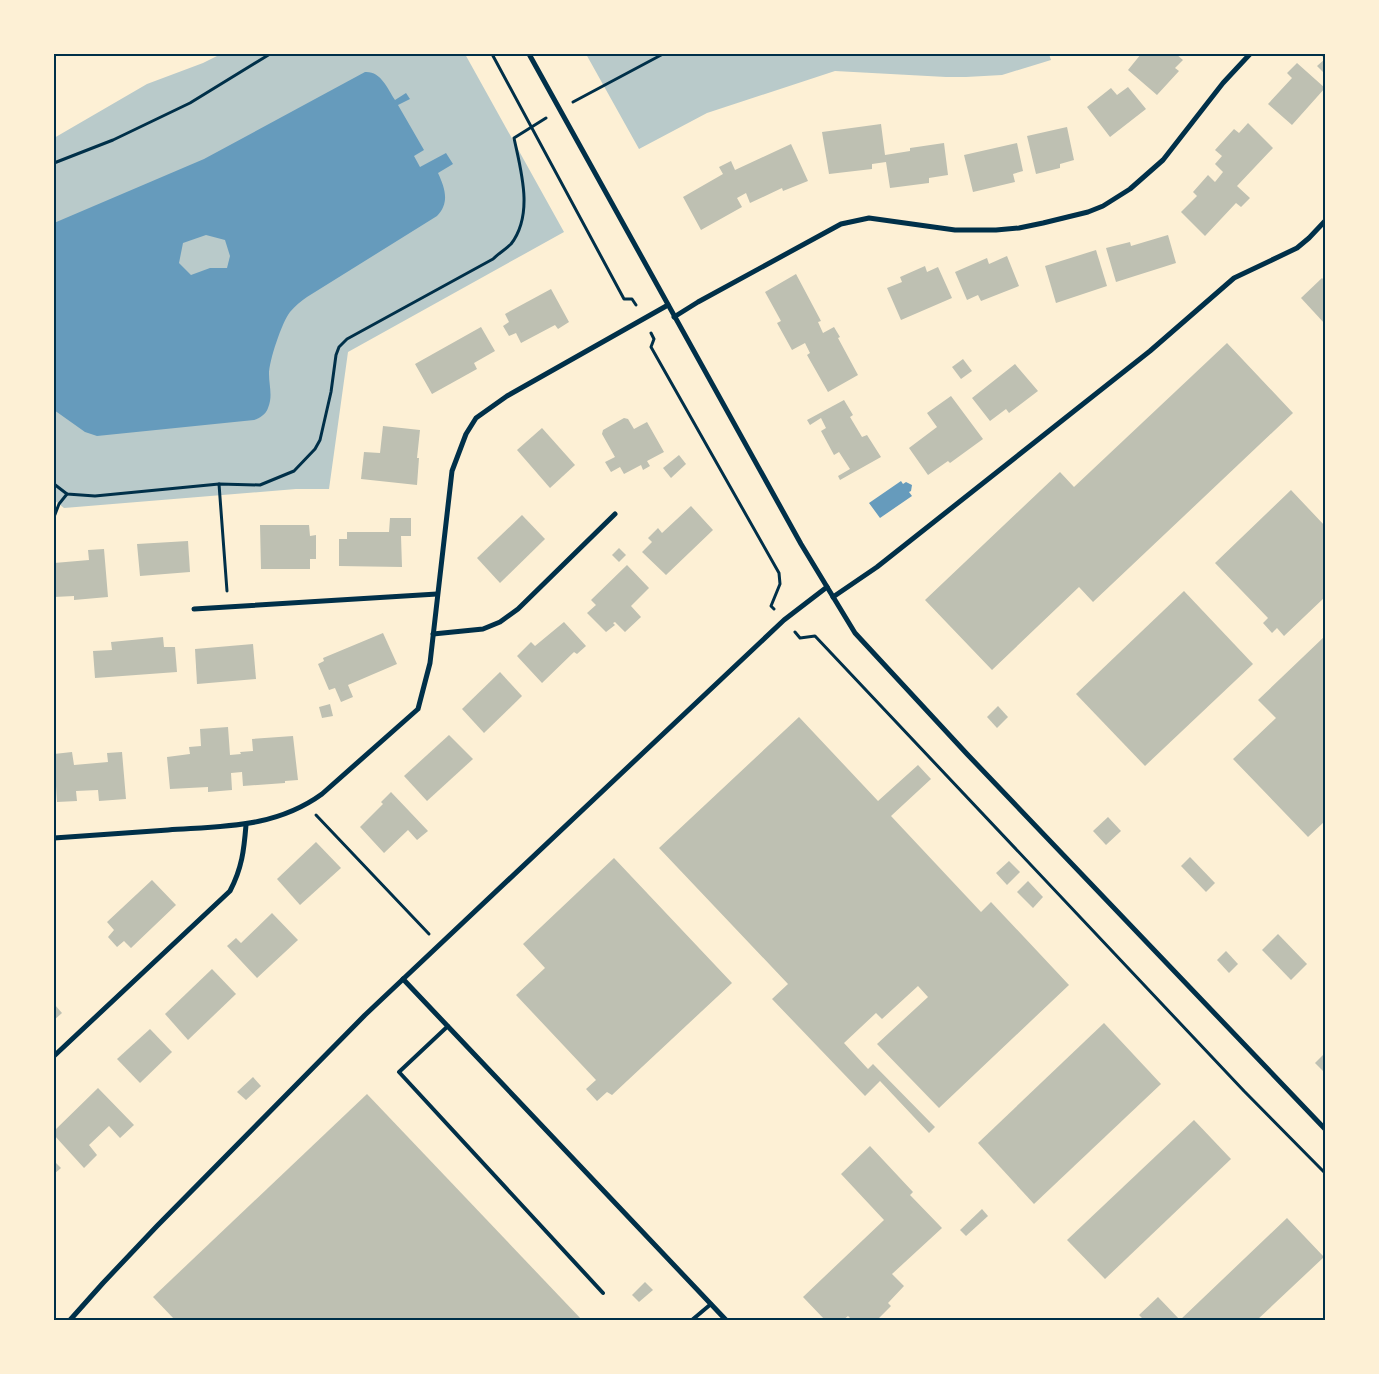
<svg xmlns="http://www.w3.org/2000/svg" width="1379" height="1374" font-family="'Source Sans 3',sans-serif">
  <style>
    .green { fill: #b9caca }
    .water { fill: #669bbc; fill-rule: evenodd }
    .building { fill: #bec0b2 }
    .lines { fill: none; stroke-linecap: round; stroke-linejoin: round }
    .path { stroke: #003049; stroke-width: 3 }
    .service { stroke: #003049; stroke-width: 4 }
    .minor { stroke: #003049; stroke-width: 5 }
    .neatline { fill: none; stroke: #003049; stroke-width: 2 }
  </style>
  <rect width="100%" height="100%" fill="#fdf0d5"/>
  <g class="green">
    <polygon points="221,54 465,54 564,232 348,352 329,489 296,489 64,508 54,500 54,138 147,84 203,63"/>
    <polygon points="586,54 1049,54 1051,60 1002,75 966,77 946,77 835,71 707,113 639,149"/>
  </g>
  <g class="water">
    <path d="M 365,72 C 381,71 387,88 395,100 L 406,93 L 410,99 L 398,105 L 424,150 L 414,156 L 420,167 L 446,153 L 453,164 L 438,173 C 445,188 450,203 437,216 L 307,297 C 301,301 295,306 290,312 C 282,322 269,361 269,374 C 269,386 273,396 268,408 C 266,414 260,418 254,420 L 97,436 L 85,432 L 54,410 L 54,223 L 204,159 ZM 206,235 L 225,240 L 230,256 L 227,268 L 210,268 L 191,275 L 179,263 L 183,243 Z"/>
    <polygon points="901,481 903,484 906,482 912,485 911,491 909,492 912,496 880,518 869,503"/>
  </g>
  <g class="building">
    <polygon points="1141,54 1176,54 1183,60 1175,68 1179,71 1157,95 1128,70"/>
    <polygon points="1324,54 1325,54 1325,74 1317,66 1325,59 1322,56"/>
    <polygon points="1297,63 1325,88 1292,125 1268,104 1292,78 1287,73"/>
    <polygon points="1128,87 1146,109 1110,137 1087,107 1111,88 1117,95"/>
    <polygon points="1248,123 1273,148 1237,186 1250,198 1241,207 1236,203 1205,236 1181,212 1197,196 1193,192 1208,175 1215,182 1223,172 1215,164 1222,156 1215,150 1234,129 1239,133"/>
    <polygon points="881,124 885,155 910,151 910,148 944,143 948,175 929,178 929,183 890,188 886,162 872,164 872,169 829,174 822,132"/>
    <polygon points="1067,127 1074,160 1060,164 1060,168 1036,174 1027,136"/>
    <polygon points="1017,143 1023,171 1013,174 1015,182 973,192 964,155"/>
    <polygon points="791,144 808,181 783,191 782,188 750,203 746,193 737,198 742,207 701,230 683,197 723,174 719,167 731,161 735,170"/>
    <polygon points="1168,235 1176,263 1116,282 1106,248 1130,242 1131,246"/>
    <polygon points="1096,250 1107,286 1056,303 1045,266"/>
    <polygon points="1007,256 1019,286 981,301 978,295 967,300 955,272 987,258 989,264"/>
    <polygon points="925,266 927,272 938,267 952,298 901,320 887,288 902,282 900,277"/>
    <polygon points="796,274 821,321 818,322 823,333 834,327 840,337 838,338 858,375 828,392 807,355 810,353 805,343 792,350 777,323 781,321 765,292"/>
    <polygon points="1322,278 1325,281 1325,324 1301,298"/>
    <polygon points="551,289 569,322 558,329 555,325 521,343 516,333 509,336 503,326 509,322 505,314"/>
    <polygon points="481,327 495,351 474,363 477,369 432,394 415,364"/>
    <polygon points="1227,343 1293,413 1093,602 1079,587 992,670 925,600 1060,472 1074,487"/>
    <polygon points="963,359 972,371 961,379 952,367"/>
    <polygon points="1015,364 1038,391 1009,413 1006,409 990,421 972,398"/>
    <polygon points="951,396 983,439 950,463 948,461 928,475 909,448 937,427 927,413"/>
    <polygon points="844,400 853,415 850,417 862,437 867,435 881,457 840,480 838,476 850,469 839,452 834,455 821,431 826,428 821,418 810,425 807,420"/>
    <polygon points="624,418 628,419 634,429 647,422 664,452 647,461 650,466 643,470 641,465 624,474 620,467 611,472 605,462 615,457 602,434 603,430"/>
    <polygon points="383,426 420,430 417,458 419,458 417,485 361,479 364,452 380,453"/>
    <polygon points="542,428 575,465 550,488 517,450"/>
    <polygon points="679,455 686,464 671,478 663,468"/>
    <polygon points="1291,490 1325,526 1325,597 1284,636 1277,628 1272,633 1263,623 1268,618 1215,563"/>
    <polygon points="691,506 713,530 666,575 642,552 652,542 648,538 658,528 662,533"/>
    <polygon points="522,515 545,539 500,583 477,558"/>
    <polygon points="390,518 411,518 411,536 401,536 402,567 339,566 339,539 347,539 347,532 389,532"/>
    <polygon points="260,525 309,525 310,536 316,535 316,559 310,559 310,569 261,569"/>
    <polygon points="188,541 190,572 140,576 137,544"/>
    <polygon points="619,548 626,555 619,562 612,555"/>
    <polygon points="104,549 108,597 74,600 74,596 54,597 54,563 89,560 88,550"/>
    <polygon points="627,565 649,588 631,606 641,617 625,632 615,622 613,623 615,625 606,632 587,613 596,605 591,600"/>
    <polygon points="1184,591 1253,664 1145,766 1076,694"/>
    <polygon points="564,622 586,646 577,654 574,652 542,683 517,656 531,642 535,646"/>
    <polygon points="383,633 397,664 348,685 353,697 341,702 335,688 329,690 318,664 324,661 323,658"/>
    <polygon points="1325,636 1325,821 1308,837 1233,759 1276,718 1258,700"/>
    <polygon points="163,637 164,647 175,647 177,672 95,678 93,651 112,650 111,642"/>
    <polygon points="253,644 256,679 197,684 195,649"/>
    <polygon points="500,672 522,696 484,733 462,709"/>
    <polygon points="330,704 333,716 322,718 319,707"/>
    <polygon points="998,706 1008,717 997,728 987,717"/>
    <polygon points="799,717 878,801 918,765 931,779 891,816 981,912 991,902 1069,985 939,1108 877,1044 928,997 918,986 882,1019 876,1013 844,1043 868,1069 873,1064 935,1127 929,1133 880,1081 865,1096 772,999 788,984 659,848"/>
    <polygon points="228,727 230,755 241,754 240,752 253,751 252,739 293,736 298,780 285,781 285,783 243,786 242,772 231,773 232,790 208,792 208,787 170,789 167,757 190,754 189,747 201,746 200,729"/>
    <polygon points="449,735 473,759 427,801 404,776"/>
    <polygon points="72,752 74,765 108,762 107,753 122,752 126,799 99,801 98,790 76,791 77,801 57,802 54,754"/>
    <polygon points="391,792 428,831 417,840 408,830 384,853 360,827 383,804 381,802"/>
    <polygon points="1108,817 1121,831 1106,845 1093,831"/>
    <polygon points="316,842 341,868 300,905 277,879"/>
    <polygon points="1190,857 1215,883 1206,892 1181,866"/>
    <polygon points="614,858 732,983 612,1095 607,1092 597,1101 586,1089 596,1080 516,995 545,968 523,944"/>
    <polygon points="1009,861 1020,872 1007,885 996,873"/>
    <polygon points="152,880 176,905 131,948 124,941 117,947 108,937 114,930 107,922"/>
    <polygon points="1028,881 1043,897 1033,908 1017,892"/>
    <polygon points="272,913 298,940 257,978 227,946 236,938 241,943"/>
    <polygon points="1278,934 1307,964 1291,980 1262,950"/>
    <polygon points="1226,951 1238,964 1229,973 1217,960"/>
    <polygon points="212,969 236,994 188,1040 165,1014"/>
    <polygon points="54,1004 62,1013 54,1020"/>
    <polygon points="1104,1023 1161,1084 1034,1204 978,1143"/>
    <polygon points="150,1029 172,1052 140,1083 117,1059"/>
    <polygon points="1325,1053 1325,1073 1315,1063"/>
    <polygon points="253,1077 261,1086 246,1100 237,1092"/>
    <polygon points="98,1088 134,1125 120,1138 109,1126 89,1145 97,1155 84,1168 54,1135 54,1131"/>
    <polygon points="367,1094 582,1320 175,1320 153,1297"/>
    <polygon points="1194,1120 1231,1159 1105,1279 1067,1240"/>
    <polygon points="870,1146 913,1192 910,1195 942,1228 892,1274 904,1286 888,1303 891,1306 877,1320 852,1320 848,1316 843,1320 825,1320 803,1297 884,1220 841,1174"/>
    <polygon points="54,1161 61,1168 54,1174"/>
    <polygon points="982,1209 988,1216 966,1236 960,1230"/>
    <polygon points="1287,1218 1324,1257 1257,1320 1144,1320 1139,1315 1158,1297 1180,1320"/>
    <polygon points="645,1282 653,1290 639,1302 632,1295"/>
  </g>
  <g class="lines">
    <g class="path">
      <polyline points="492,54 624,299 632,299 636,305"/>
      <polyline points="573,102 663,54"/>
      <polyline points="54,163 113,140 190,103 270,54"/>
      <polyline points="651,333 654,339 651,347 779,573 780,584 771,606 774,609"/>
      <path d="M 54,484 L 67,494 L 95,496 L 219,484 L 260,485 L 294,471 L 315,449 L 320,440 L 331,392 L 336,355 L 339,347 L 347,339 L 493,259 C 498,254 506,249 511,244 C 534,214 521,171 514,138 L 546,118"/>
      <polyline points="219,484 227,591"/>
      <polyline points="54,517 59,504 67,494"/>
      <polyline points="795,632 800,638 815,636 1244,1091 1325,1173"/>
      <polyline points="316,815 429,934"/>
    </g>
    <g class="service">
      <polyline points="448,1026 399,1072 603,1293"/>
      <polyline points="692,1320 711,1304"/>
    </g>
    <g class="minor">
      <polyline points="529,54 801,544 855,633 967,754 1325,1129"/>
      <polyline points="674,317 698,302 841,224 869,218 955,230 996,230 1019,228 1043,223 1088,212 1103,206 1130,189 1163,160 1223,83 1250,54"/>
      <polyline points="833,597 877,567 1150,351 1234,278 1297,248 1309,238 1325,221"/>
      <polyline points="194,609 437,594"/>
      <polyline points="433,634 483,629 500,622 518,609 615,514"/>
      <path d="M 54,838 C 92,835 130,833 168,830 C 224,826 275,828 322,794 L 418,709 L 430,663 L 452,471 L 466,434 L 476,418 L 507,396 L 668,305"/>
      <polyline points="403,979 726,1320"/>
      <path d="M 54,1056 L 230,891 C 242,868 244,850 246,825"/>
      <polyline points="70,1320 103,1283 157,1226 365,1015 784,620 827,587"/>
    </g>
  </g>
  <rect width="1379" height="1374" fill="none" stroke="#fdf0d5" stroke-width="110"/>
  <rect x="55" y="55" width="1269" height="1264" class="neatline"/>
</svg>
